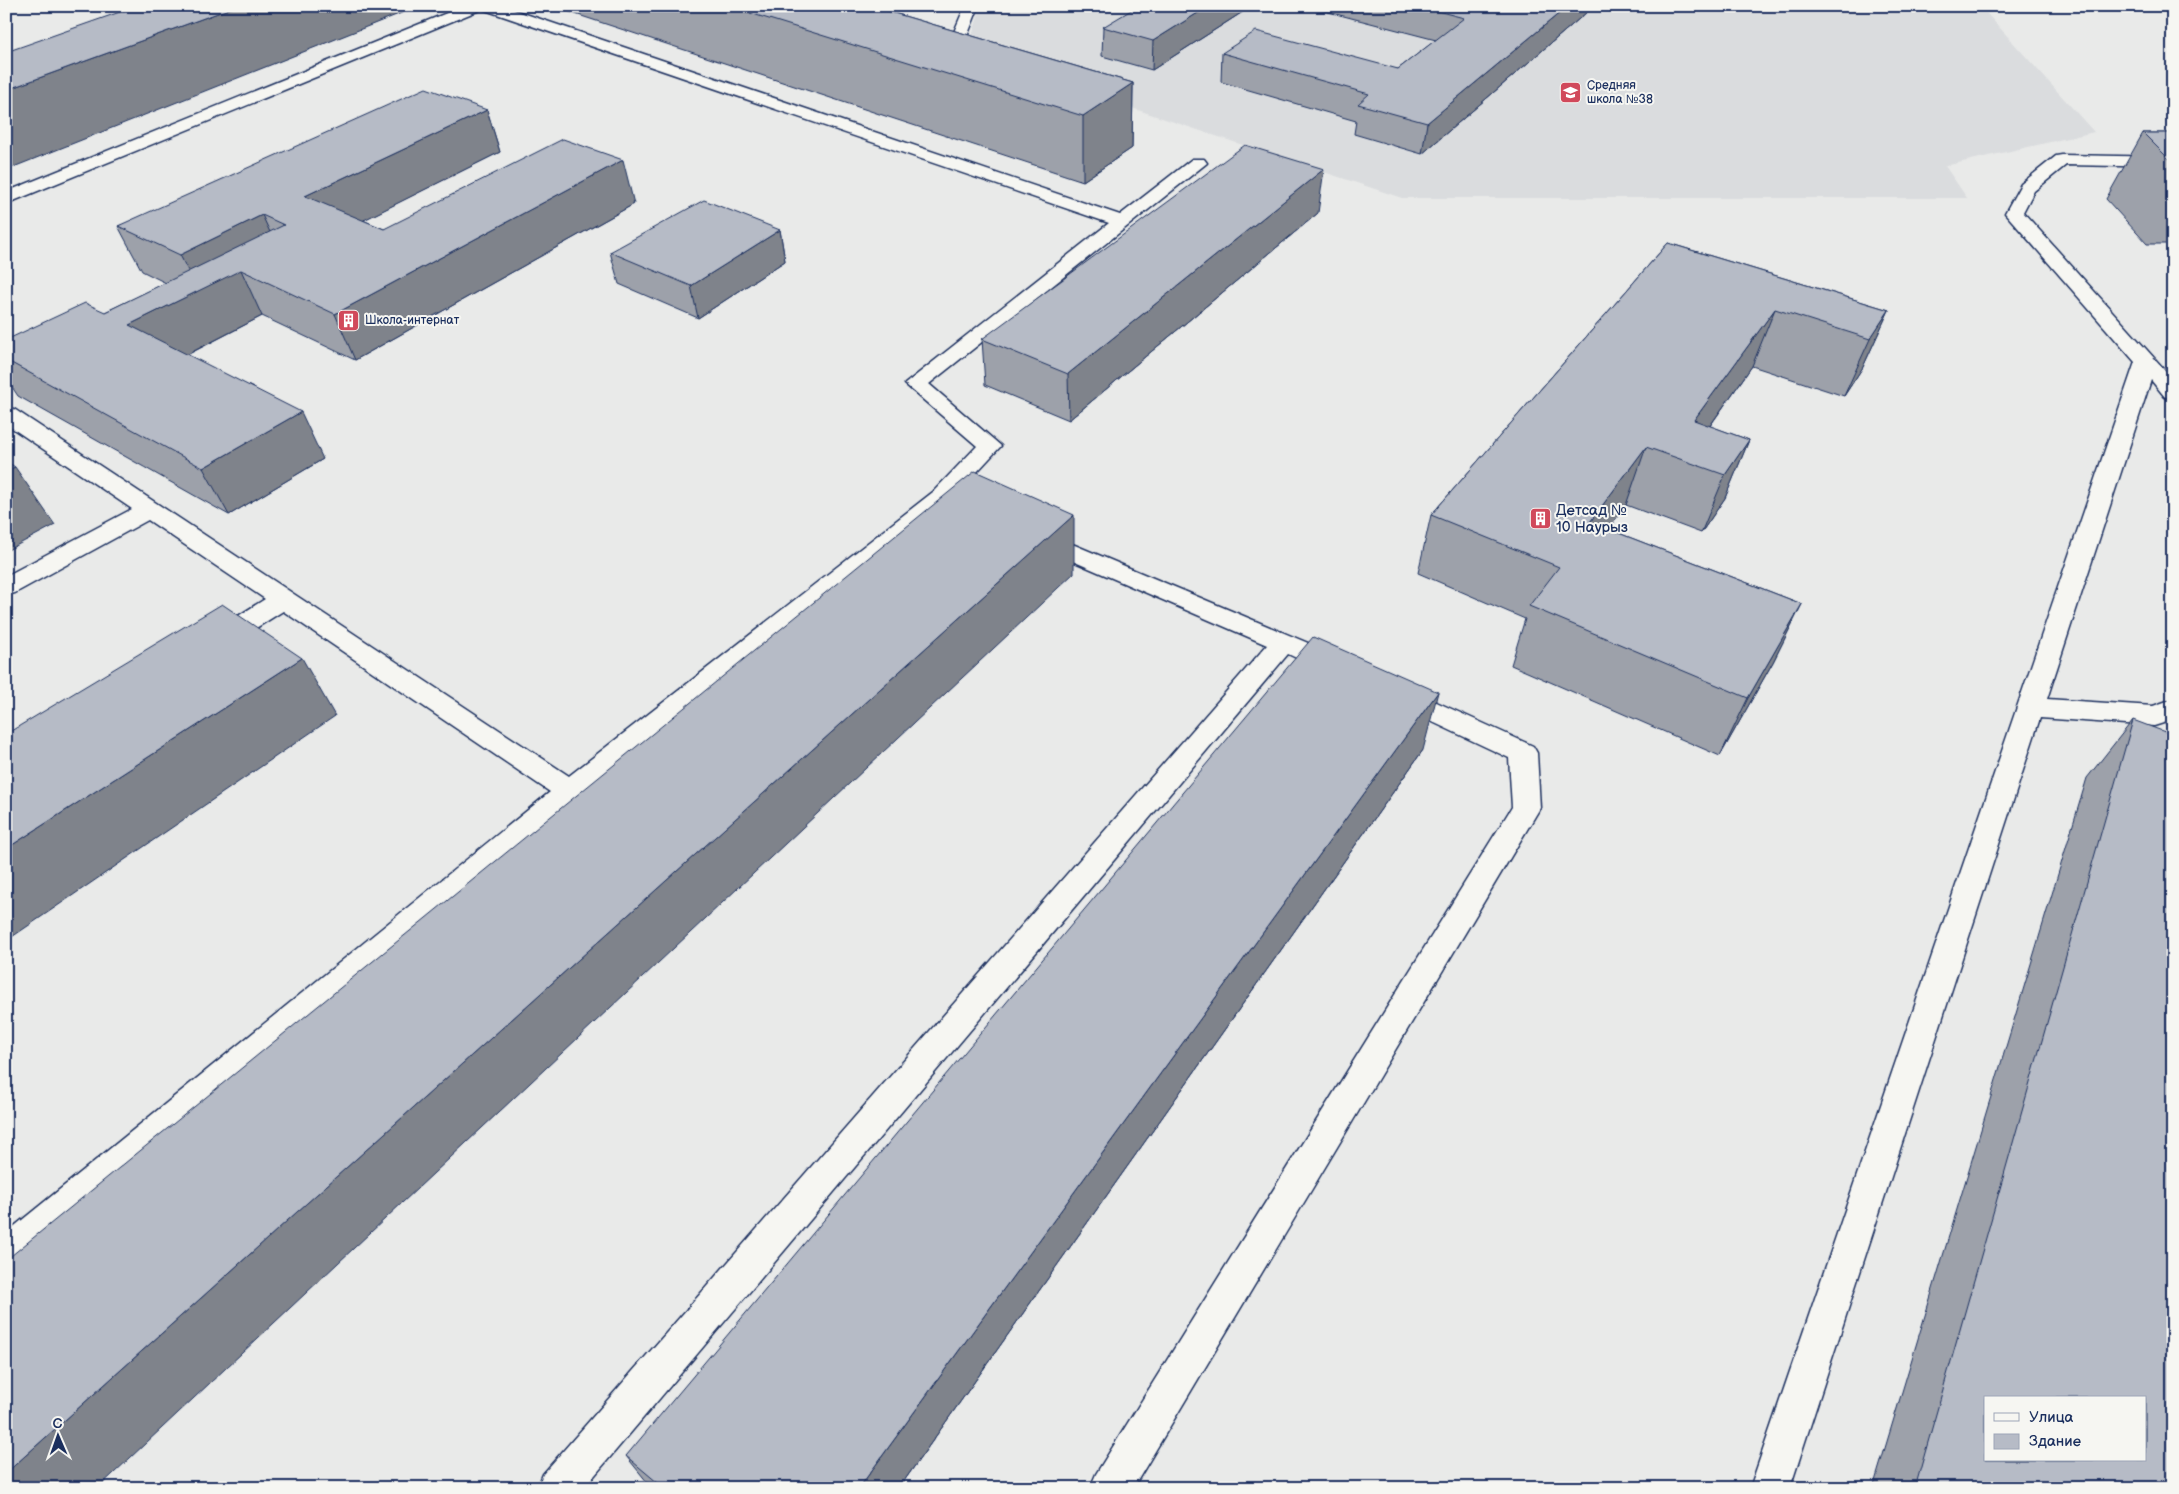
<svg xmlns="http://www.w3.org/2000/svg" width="2179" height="1494" font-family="'Balsamiq Sans',sans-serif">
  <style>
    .built { fill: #dadcde }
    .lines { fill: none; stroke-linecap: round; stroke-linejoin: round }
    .minor-casing { stroke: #1b2f5e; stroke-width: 3 }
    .minor { fill: #f6f6f2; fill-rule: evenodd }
    .wall { fill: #9da1aa; stroke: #1b2f5e }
    .shaded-wall { fill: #7f838b; stroke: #1b2f5e }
    .building { fill: #b6bbc6; stroke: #1b2f5e; fill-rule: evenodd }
    .labels { text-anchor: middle; stroke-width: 4; stroke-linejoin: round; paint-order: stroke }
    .far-poi-label { font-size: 12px; fill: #1b2f5e; stroke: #f6f6f2; text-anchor: start }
    .poi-label { font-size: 15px; fill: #1b2f5e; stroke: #f6f6f2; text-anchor: start }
  </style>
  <rect width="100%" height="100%" fill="#e9eae9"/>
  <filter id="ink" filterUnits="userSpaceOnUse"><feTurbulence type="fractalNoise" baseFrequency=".02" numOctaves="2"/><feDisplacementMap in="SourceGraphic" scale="10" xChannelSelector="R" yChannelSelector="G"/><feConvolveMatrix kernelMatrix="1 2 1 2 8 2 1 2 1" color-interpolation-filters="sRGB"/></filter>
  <g filter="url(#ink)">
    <polygon class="built" points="981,6 1980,6 2094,132 1945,166 1967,198 1402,198 967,53"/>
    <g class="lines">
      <defs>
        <g id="minor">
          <polygon points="464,6 502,6 1120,215 1192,159 1204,159 1207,163 929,384 1001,446 949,502 580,799 19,1269 6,1274 6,1233 550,792 283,611 226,647 217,650 208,647 204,641 208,635 265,599 148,520 15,593 6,595 6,576 132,509 6,424 6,408 14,409 569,776 933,492 977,446 905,384 1109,223 482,9 6,204 6,192"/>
          <polygon points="965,6 979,6 955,67 947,72 941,70 939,67"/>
          <polygon points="2062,155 2173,157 2173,167 2066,165 2034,191 2023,212 2173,379 2173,398 2165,397 2151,380 2047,699 2153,706 2173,699 2173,720 2154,726 2040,718 1790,1488 1750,1488 2135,362 2005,213 2021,184 2056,156"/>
          <polygon points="1039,530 1346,659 1350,666 1346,673 1337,675 1328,673 1288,654 584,1488 537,1488 543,1474 1267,645 1031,543 1027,538 1031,533"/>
          <polygon points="1399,685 1533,746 1537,753 1540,808 1133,1488 1090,1488 1096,1474 1512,807 1509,758 1390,702 1386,695 1390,688"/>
        </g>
      </defs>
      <use href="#minor" class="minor-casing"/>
      <use href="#minor" class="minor"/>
    </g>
    <g class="wall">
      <polygon points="551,6 870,6 1133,83 1132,148 1083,181"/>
      <polygon points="1252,6 1152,70 1102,56 1103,27"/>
      <polygon points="1305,6 1594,6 1422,154 1354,134 1356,121 1221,82 1222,53 1398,69 1436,40"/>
      <polygon points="487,110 500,152 363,220 384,229 634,204 355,360 262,316 187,355 323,459 229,515 18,396 6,378 6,340 105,312 166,283 142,271 118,226"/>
      <polygon points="2143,133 2173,133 2173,244 2147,244 2106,199"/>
      <polygon points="1318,213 1069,420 985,385 982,339"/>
      <polygon points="780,230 785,261 698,318 619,284 610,252"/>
      <polygon points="1668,243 1889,310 1863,367 1844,396 1752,366 1710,426 1749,440 1725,498 1701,533 1626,505 1608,529 1802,604 1773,662 1720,756 1511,665 1525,619 1418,573 1431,515"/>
      <polygon points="2133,720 2171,1488 1873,1488 2087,778"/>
      <polygon points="1423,750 899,1488 652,1488 626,1456"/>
    </g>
    <g class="shaded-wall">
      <polygon points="237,6 419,6 6,170 6,90"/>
      <polygon points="1209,6 1252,6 1152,70 1153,41"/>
      <polygon points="1568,6 1594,6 1422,154 1427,123"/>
      <polygon points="1133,83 1132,148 1083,181 1083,116"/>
      <polygon points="487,110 500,152 324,240 305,196"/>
      <polygon points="623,160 634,204 355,360 335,314"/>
      <polygon points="1324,169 1318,213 1069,420 1068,374"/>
      <polygon points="262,215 283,260 241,270 262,316 155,371 129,325 198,291 180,255"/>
      <polygon points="780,230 785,261 698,318 691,286"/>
      <polygon points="1775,309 1752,366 1685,461 1694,420"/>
      <polygon points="1889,310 1863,367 1844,396 1870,339"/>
      <polygon points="301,412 323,459 229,515 203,468"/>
      <polygon points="1749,440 1725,498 1701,533 1725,475"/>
      <polygon points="1646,447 1626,505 1570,580 1590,522"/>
      <polygon points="15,467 55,525 6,551 6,471"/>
      <polygon points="1074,515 1074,573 98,1488 6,1488 6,1473"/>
      <polygon points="1802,604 1773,662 1720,756 1748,698"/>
      <polygon points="302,658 335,716 6,941 6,849"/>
      <polygon points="1438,692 1423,750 899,1488 859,1488"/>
    </g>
    <g class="building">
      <polygon points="137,6 237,6 6,90 6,52"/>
      <polygon points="727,6 870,6 1133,83 1083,116"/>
      <polygon points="1138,6 1209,6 1153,41 1103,27"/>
      <polygon points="1418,6 1568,6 1427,123 1358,104 1369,94 1222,53 1256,31 1398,69 1464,18"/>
      <polygon points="426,88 487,110 305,196 384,229 563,139 623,160 335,314 241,270 129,325 301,412 203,468 6,360 6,340 85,303 105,312 284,225 262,215 180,255 118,226"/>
      <polygon points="2143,133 2173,133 2173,163"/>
      <polygon points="1245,145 1324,169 1068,374 982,339"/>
      <polygon points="704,200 780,230 691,286 610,252"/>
      <polygon points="1668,243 1889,310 1870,339 1775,309 1694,420 1749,440 1725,475 1646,447 1590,522 1802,604 1748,698 1529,606 1559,567 1431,515"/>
      <polygon points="6,461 15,467 6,471"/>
      <polygon points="975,471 1074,515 6,1473 6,1260"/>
      <polygon points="222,604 302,658 6,849 6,734"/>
      <polygon points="1313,637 1438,692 859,1488 664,1488 626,1456"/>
      <path d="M 2133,720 L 2173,735 L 2173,1479 L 2171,1488 L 1915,1488 ZM 1985,1398 L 2145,1398 L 2145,1460 L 1985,1460 Z"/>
    </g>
  </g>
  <defs>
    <symbol id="school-square" viewBox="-11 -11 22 22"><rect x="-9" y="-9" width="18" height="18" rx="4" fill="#d1495b" stroke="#f6f6f2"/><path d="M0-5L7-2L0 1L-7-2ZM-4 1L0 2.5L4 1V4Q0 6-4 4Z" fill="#fff"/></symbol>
    <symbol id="building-square" viewBox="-11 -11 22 22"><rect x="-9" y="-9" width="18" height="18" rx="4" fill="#d1495b" stroke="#f6f6f2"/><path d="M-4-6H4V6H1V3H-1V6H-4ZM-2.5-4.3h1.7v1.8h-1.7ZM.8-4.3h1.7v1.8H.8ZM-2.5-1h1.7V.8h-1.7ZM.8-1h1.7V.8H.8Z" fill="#fff"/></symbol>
  </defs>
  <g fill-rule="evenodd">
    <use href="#school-square" x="1558" y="80" width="25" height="25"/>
    <use href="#building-square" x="336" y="308" width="25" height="25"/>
    <use href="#building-square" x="1528" y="506" width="25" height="25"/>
  </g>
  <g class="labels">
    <g class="far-poi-label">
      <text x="1587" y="89">Средняя<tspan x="1587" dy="14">школа №38</tspan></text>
      <text x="365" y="324">Школа-интернат</text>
    </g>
    <g class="poi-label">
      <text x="1556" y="515">Детсад №<tspan x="1556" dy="17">10 Наурыз</tspan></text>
    </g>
  </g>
  <rect width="2179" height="1494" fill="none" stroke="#f6f6f2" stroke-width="25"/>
  <rect x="12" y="12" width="2154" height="1469" fill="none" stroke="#1b2f5e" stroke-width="2" filter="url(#ink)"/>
  <rect x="1984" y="1396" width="162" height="65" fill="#f6f6f2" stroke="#9ea6b7"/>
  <rect x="1994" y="1413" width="25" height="8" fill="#f6f6f2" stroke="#9ea6b7"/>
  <text x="2029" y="1422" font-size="15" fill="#1b2f5e">Улица</text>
  <rect x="1994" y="1434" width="25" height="15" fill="#b6bbc6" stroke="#9ea6b7"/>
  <text x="2029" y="1446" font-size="15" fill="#1b2f5e">Здание</text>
  <g transform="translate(58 1436) rotate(358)" stroke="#f6f6f2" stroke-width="4" paint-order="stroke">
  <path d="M0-4L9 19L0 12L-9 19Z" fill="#1b2f5e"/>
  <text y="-8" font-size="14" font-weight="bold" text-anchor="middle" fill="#1b2f5e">С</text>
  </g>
</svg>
